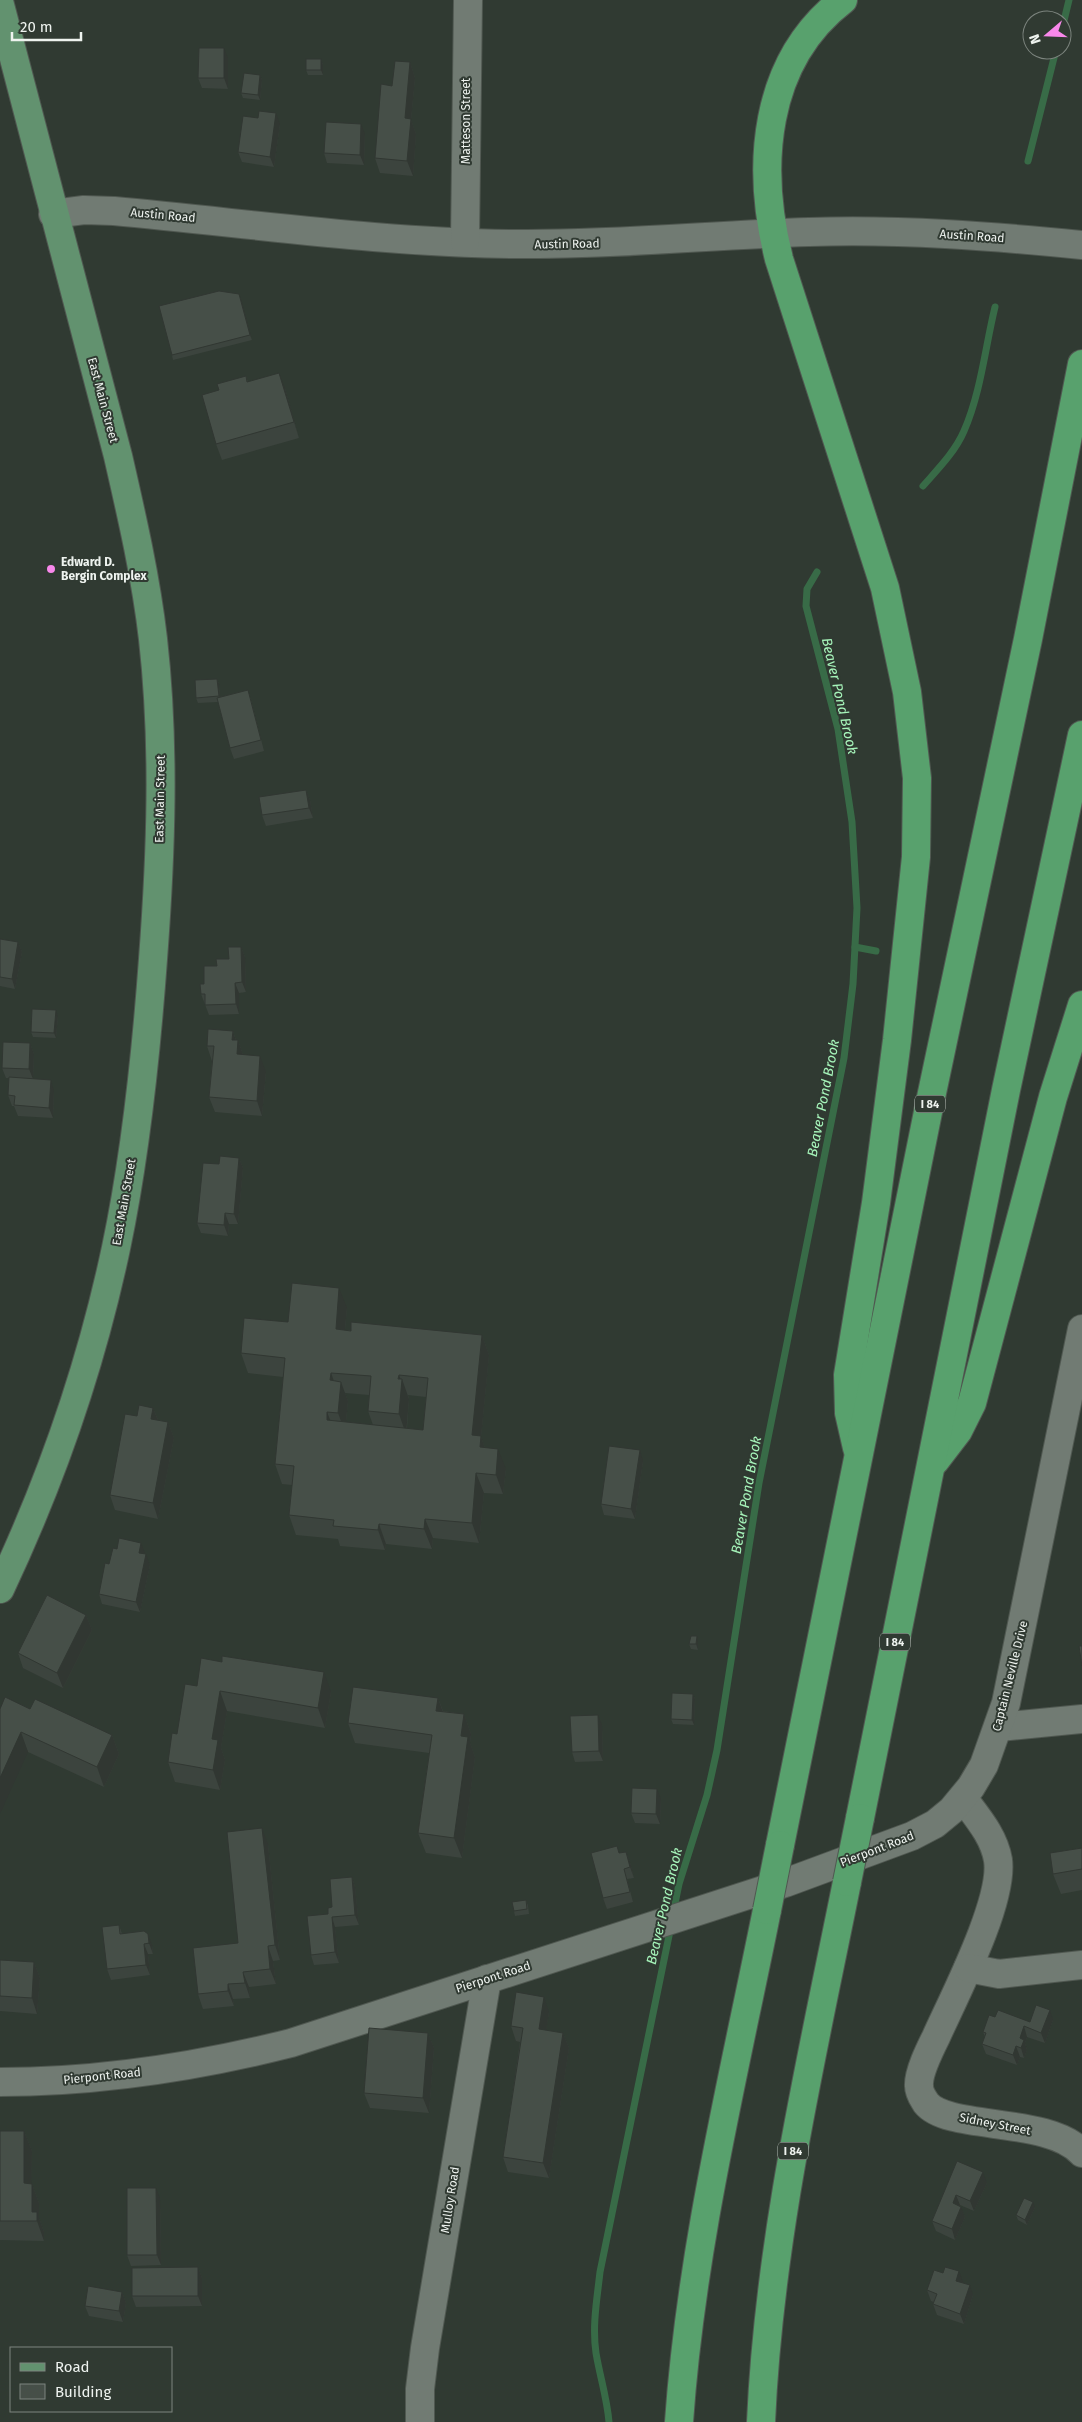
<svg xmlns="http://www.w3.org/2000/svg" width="1082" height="2422" font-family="'Fira Sans',sans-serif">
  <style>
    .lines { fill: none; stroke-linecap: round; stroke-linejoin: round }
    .stream { stroke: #386b47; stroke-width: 7 }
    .minor-casing { stroke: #505851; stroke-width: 30 }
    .major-casing { stroke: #505851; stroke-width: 30 }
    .highway-casing { stroke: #505851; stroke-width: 30 }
    .minor { stroke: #717b73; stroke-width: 28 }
    .major { stroke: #62926f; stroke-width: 28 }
    .highway { stroke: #58a16d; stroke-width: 28 }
    .highway-bridge-casing { stroke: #505851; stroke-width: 30; stroke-linecap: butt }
    .highway-bridge { stroke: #58a16d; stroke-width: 28 }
    .wall { fill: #3c443e; fill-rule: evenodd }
    .shaded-wall { fill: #313732 }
    .building { fill: #464f48; stroke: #313732; fill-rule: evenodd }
    .poi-dot { fill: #f888eb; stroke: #303a32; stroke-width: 2 }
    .labels { text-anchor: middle; stroke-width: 4; stroke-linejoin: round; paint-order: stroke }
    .shield { fill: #303a32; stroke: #b5bcb6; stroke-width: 1 }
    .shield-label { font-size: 11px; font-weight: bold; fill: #eef3ef }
    .street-label { font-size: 12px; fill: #eef3ef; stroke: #303a32 }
    .poi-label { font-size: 12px; font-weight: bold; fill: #eef3ef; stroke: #303a32; text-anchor: start }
    .water-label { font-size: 14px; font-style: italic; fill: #a6f4ba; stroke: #303a32 }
  </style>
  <rect width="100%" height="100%" fill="#303a32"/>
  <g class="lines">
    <g class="stream">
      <polyline points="1062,29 1069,0"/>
      <polyline points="1028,161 1056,50"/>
      <path d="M 923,486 C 938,469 955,452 964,431 C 981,392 985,348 995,307"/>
      <polyline points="855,947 876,951"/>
      <polyline points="673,1913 679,1884 707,1795 717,1750 759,1483 844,1058 853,984 857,908 852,822 838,729 806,606 807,589 817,572"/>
      <path d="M 609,2422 C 607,2398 600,2377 596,2353 C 592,2326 597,2299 600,2272 L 671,1926"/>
    </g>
    <defs>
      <g id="minor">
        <path d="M 53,214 L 84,210 L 114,211 C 247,223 383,243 517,244 C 615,245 712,235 809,232 C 900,229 991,236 1082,245"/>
        <polyline points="465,242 468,0"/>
        <polyline points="999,1727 1082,1719"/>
        <path d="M 963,1798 C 977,1817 994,1836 998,1860 C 1004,1901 954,1997 936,2037 C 930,2049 918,2073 919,2086 C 919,2093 923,2098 926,2103 C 948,2131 1049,2116 1082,2153"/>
        <polyline points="968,1968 999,1974 1082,1965"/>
        <path d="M 0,2082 C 98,2082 196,2067 291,2043 L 785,1883 L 912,1836 L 935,1824 L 952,1810 L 971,1787 L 984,1765 L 1006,1703 L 1082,1329"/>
        <polyline points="420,2422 420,2389 425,2348 487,1979"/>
      </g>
      <path id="major" d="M 0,5 L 118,456 C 132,517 146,578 153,639 C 165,746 161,853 153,959 C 146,1056 136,1153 116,1248 C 91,1366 51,1481 0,1589"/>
      <g id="highway">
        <path d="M 843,0 C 762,62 756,168 779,259 L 885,588 L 907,692 L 917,778 L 916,857 L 897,1040 L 876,1203 L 848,1375 L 849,1413 L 857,1448"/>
        <polyline points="935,1461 958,1431 972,1403 1053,1097 1082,1005"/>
        <polyline points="860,1818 1006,1090 1082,735"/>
        <polyline points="780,1845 929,1107 1028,639 1082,364"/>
        <path d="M 679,2422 C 691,2249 733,2079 767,1910"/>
        <path d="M 761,2422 C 769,2239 811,2061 847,1882"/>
      </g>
    </defs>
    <use href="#minor" class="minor-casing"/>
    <use href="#major" class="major-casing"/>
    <use href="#highway" class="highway-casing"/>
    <use href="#minor" class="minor"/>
    <use href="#major" class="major"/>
    <use href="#highway" class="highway"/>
    <defs>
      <g id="highway-bridge">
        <polyline points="847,1882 860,1818"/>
        <polyline points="767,1910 780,1845"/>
      </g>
    </defs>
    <use href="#highway-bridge" class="highway-bridge-casing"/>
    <use href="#highway-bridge" class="highway-bridge"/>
  </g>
  <g class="wall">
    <polygon points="228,58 228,89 202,88 198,78"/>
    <polygon points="321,59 323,65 323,75 308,75 306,70"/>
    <polygon points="410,62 415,78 411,120 416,134 413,176 380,173 375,158 392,86"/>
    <polygon points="260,75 262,80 260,100 243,98 241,93"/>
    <polygon points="280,124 274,167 242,162 238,152"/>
    <polygon points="365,134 364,165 327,163 324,153"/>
    <polygon points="239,294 252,340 173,360 172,355"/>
    <polygon points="246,376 248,382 285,388 299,438 222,460 216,444 219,390"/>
    <polygon points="217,679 219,684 220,697 248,690 251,700 264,751 234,759 230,748 218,702 198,703 196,698"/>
    <polygon points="306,790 310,800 313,818 266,826 262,815"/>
    <polygon points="0,939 18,942 22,952 15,989 0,986"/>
    <polygon points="241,947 245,957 246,992 239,993 239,1014 209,1015 201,994 204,984 217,966 229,959"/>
    <polygon points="58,1016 56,1038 33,1037 31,1032"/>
    <polygon points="233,1031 236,1040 238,1040 243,1055 266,1072 262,1116 215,1112 209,1097 212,1061 207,1046"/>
    <polygon points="30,1043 34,1054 33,1079 54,1091 53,1118 18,1116 14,1106 12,1106 8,1095 9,1078 6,1078 2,1068"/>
    <polygon points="239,1158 243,1168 238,1224 229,1224 228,1236 201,1233 197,1223 219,1164"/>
    <path d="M 347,1308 L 345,1330 L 482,1335 L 489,1355 L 481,1437 L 485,1448 L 506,1469 L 503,1494 L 484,1493 L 479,1543 L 433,1538 L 432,1549 L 386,1544 L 385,1550 L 340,1546 L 338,1539 L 296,1535 L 289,1515 L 292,1485 L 282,1484 L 275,1464 L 283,1377 L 248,1373 L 241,1353 L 288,1322 ZM 345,1393 L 369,1395 L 368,1411 L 373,1425 L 346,1422 L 348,1401 ZM 408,1395 L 426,1397 L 423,1430 L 407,1428 L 409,1399 Z"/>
    <polygon points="153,1408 158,1420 168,1422 174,1438 158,1519 115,1510 110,1495 137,1416"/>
    <polygon points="643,1461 635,1519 604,1515 601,1504"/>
    <polygon points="145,1554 150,1565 140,1612 102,1604 99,1594"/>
    <polygon points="86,1615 92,1630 63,1688 23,1668 18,1653"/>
    <polygon points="698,1642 698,1650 691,1649 689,1644"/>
    <polygon points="197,1686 331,1692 325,1728 227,1711 221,1748 225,1760 220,1790 175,1782 168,1762 177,1734"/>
    <polygon points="693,1694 695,1699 694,1725 673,1724 671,1719"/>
    <polygon points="5,1697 30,1709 112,1735 119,1754 104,1787 28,1752"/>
    <polygon points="438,1698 443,1711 464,1714 471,1734 470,1743 475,1757 462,1858 426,1853 418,1833 429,1753 355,1743 348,1723"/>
    <polygon points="602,1725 603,1761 575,1762 572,1752"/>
    <polygon points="661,1799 660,1824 635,1823 631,1813"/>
    <polygon points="268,1844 280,1960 273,1961 276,1984 249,1987 250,1998 233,1999 234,2006 203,2009 198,1994 238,1943"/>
    <polygon points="1082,1848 1082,1890 1061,1894 1053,1874"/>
    <polygon points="626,1852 630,1862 634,1878 627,1879 633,1902 607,1909 603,1898 620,1853"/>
    <polygon points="352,1877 355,1887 359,1925 335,1927 339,1963 314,1965 311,1955 328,1914"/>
    <polygon points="526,1900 528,1906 529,1914 515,1916 514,1911"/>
    <polygon points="119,1925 122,1934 152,1945 153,1954 148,1954 150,1975 111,1980 107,1969"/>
    <polygon points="0,1960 34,1962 40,1978 37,2014 0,2011"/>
    <polygon points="549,2012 546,2030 563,2033 569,2048 549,2178 508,2172 503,2157 520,2042 516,2041 511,2026"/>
    <polygon points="995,2017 1030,2022 1053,2020 1045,2043 1027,2037 1025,2043 1027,2050 1024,2058 1020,2057 1017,2065 986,2054 982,2044 985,2037 983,2032"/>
    <polygon points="428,2033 434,2048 429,2113 370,2108 364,2093"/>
    <polygon points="0,2131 24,2131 32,2151 31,2184 32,2184 39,2203 39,2218 44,2232 44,2241 0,2240"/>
    <polygon points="957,2161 987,2183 974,2211 960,2205 960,2206 965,2217 955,2240 936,2231 932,2221"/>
    <polygon points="160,2198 161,2265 131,2266 127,2255"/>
    <polygon points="1035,2207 1027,2225 1018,2220 1016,2215"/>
    <polygon points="198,2267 202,2278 202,2306 136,2307 132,2296"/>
    <polygon points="963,2282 963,2283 973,2295 964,2324 937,2315 933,2304 934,2302 931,2301 927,2290"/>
    <polygon points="122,2292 126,2303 123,2322 89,2316 85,2306"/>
  </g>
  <g class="shaded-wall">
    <polygon points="224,48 228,58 228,89 224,78"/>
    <polygon points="321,59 323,65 323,75 321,70"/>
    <polygon points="410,62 415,78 411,120 416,134 413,176 407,161 405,118"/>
    <polygon points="260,75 262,80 260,100 258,95"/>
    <polygon points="276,113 280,124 274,167 270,157"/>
    <polygon points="361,124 365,134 364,165 360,155"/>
    <polygon points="239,294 241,299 252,340 250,335"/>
    <polygon points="279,373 285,388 299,438 294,422"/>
    <polygon points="217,679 219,684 220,702 219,696"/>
    <polygon points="306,790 310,800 313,818 309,808"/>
    <polygon points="18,942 22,952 15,989 12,979"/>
    <polygon points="241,947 245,957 246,992 242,982"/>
    <polygon points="235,983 239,993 239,1014 236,1004"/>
    <polygon points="56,1010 58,1016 56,1038 54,1033"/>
    <polygon points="233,1031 237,1044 238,1040 243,1055 242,1069 232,1040"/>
    <polygon points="30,1043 34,1054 33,1079 29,1069"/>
    <polygon points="260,1056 266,1072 262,1116 257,1101"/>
    <polygon points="51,1080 54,1091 53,1118 49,1108"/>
    <polygon points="239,1158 243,1168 238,1224 234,1214"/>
    <polygon points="225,1213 229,1224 228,1236 224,1225"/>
    <polygon points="339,1288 347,1308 343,1349 336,1329"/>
    <polygon points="482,1335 489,1355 481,1437 488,1456 487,1467 472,1435"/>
    <polygon points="331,1373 338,1392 330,1380"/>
    <polygon points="399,1375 402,1383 402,1379 409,1399 406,1434 399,1414"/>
    <polygon points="341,1382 348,1401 345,1432 338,1413"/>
    <polygon points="153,1408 159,1423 151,1419"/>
    <polygon points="327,1412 335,1432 327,1420"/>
    <polygon points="168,1422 174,1438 158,1519 153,1503"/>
    <polygon points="498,1449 506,1469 503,1494 496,1475"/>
    <polygon points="640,1450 643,1461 635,1519 631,1509"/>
    <polygon points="476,1473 484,1493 479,1543 472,1523"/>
    <polygon points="425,1519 433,1538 432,1549 424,1529"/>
    <polygon points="379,1524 386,1544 385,1550 378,1530"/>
    <polygon points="141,1543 145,1553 143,1563 139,1553"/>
    <polygon points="146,1554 150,1565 140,1612 136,1602"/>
    <polygon points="86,1615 92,1630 63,1688 57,1673"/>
    <polygon points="697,1636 698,1642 698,1650 696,1644"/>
    <polygon points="324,1672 331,1692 325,1728 318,1708"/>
    <polygon points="220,1691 227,1711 221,1748 225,1760 220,1790 213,1770 212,1739"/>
    <polygon points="693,1694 695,1699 694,1725 692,1720"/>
    <polygon points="438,1698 445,1718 436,1711"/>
    <polygon points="464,1714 471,1734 470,1743 475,1757 462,1858 454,1838 461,1736"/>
    <polygon points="598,1715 602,1725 603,1761 599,1751"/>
    <polygon points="21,1732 28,1752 0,1814 0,1778"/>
    <polygon points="112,1735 119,1754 104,1787 97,1767"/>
    <polygon points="657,1789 661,1799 660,1824 656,1814"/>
    <polygon points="262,1828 268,1844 280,1960 275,1945"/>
    <polygon points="626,1852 630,1862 634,1878 630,1867"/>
    <polygon points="352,1877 355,1887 359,1925 355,1915"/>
    <polygon points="332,1917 335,1927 339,1963 335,1952"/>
    <polygon points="148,1934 152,1945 153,1954 149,1943"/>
    <polygon points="144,1944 148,1954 150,1975 146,1965"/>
    <polygon points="268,1946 273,1961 276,1984 270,1969"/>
    <polygon points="34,1962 40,1978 37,2014 32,1998"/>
    <polygon points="243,1972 249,1987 250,1998 245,1983"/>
    <polygon points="228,1984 233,1999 234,2006 228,1991"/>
    <polygon points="544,1997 549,2012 544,2044 539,2029"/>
    <polygon points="1050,2010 1053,2020 1045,2043 1041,2033"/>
    <polygon points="1024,2026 1027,2037 1025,2043 1027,2050 1024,2058 1021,2048 1020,2038"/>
    <polygon points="428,2033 434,2048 429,2113 423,2098"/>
    <polygon points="563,2033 569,2048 549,2178 543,2163"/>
    <polygon points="1016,2046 1020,2057 1017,2065 1013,2055"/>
    <polygon points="24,2131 32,2151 31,2203 24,2183"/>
    <polygon points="983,2172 987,2183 974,2211 970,2201"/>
    <polygon points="32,2184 39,2203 39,2218 44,2232 44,2241 37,2221 32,2212"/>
    <polygon points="156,2188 160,2198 161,2265 157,2255"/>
    <polygon points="956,2195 960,2205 956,2213 953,2203"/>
    <polygon points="1033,2202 1035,2207 1027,2225 1025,2220"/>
    <polygon points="961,2207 965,2217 955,2240 952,2229"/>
    <polygon points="198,2267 202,2278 202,2306 198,2296"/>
    <polygon points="959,2271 963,2282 960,2291 956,2281"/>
    <polygon points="970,2285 973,2295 964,2324 960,2314"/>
    <polygon points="122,2292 126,2303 123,2322 119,2311"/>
  </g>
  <g class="building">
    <polygon points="199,48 224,48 224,78 198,78"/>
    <rect x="306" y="59" width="15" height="11"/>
    <polygon points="395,61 410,62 405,118 411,119 407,161 375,158 381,84 392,86"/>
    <polygon points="244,73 260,75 258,95 241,93"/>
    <polygon points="259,111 276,113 270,157 238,152 243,116 258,118"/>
    <polygon points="326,122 361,124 360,155 324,153"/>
    <polygon points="219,291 239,294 250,335 172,355 159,306"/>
    <polygon points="279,373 294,422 216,444 202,395 219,390 217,384 246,376 247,382"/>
    <polygon points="217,679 219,696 196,698 195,680"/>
    <polygon points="248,690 261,740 230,748 217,698"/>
    <polygon points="306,790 309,808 262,815 259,797"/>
    <polygon points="0,939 18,942 12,979 0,977"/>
    <polygon points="228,947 241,947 242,982 235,983 236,1004 205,1005 205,994 201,994 200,984 204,984 204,966 217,966 216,959 229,959"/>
    <polygon points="32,1009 56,1010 54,1033 31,1032"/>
    <polygon points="208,1029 233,1031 232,1040 238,1040 237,1054 260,1056 257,1101 209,1097 214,1046 207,1046"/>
    <polygon points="3,1042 30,1043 29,1069 2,1068"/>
    <polygon points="9,1077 51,1080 49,1108 14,1105 15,1096 8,1095"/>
    <polygon points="220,1156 239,1158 234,1214 225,1213 224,1225 197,1223 203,1163 219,1164"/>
    <path d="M 292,1283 L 339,1288 L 336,1329 L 351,1331 L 351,1322 L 482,1335 L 472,1435 L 481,1436 L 480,1447 L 498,1449 L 496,1475 L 476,1473 L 472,1523 L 425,1519 L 424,1529 L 379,1524 L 378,1530 L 333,1526 L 334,1520 L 289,1515 L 294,1466 L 275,1464 L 285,1358 L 241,1353 L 244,1318 L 288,1322 ZM 331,1373 L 371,1376 L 368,1411 L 399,1414 L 402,1379 L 398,1379 L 399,1375 L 428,1378 L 423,1430 L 327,1420 L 327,1412 L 338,1413 L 341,1382 L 330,1380 Z"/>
    <polygon points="139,1405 153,1408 151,1419 168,1422 153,1503 110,1495 125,1414 137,1416"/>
    <polygon points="609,1446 640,1450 631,1509 601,1504"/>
    <polygon points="119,1538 141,1543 139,1553 146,1554 136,1602 99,1594 105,1563 109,1564 113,1548 117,1549"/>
    <polygon points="47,1595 86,1615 57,1673 18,1653"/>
    <polygon points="691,1636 697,1636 696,1644 689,1644"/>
    <polygon points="1079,1646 1082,1646 1082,1666"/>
    <polygon points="222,1656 324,1672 318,1708 220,1691 212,1739 218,1740 213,1770 168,1762 172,1733 177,1734 185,1684 197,1686 201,1658 222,1662"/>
    <polygon points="353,1687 438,1698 436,1711 464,1714 461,1736 468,1737 454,1838 418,1833 432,1735 348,1723"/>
    <polygon points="672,1693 693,1694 692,1720 671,1719"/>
    <polygon points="5,1697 30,1709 35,1699 112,1735 97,1767 21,1732 0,1778 0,1709"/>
    <polygon points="598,1715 599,1751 572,1752 570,1716"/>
    <polygon points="632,1788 657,1789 656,1814 631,1813"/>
    <polygon points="262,1828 275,1945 268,1946 270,1969 243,1972 245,1983 228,1984 228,1991 198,1994 193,1948 238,1943 227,1832"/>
    <polygon points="617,1846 619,1853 626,1852 630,1867 624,1869 630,1892 603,1898 591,1853"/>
    <polygon points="1082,1848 1082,1869 1053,1874 1050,1853"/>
    <polygon points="352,1877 355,1915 332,1917 335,1952 311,1955 307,1916 328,1914 328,1908 332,1907 330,1879"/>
    <polygon points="526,1900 527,1909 514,1911 512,1902"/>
    <polygon points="119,1925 120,1934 144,1931 148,1934 149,1943 144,1944 146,1965 107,1969 102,1927"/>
    <polygon points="0,1960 34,1962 32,1998 0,1996"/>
    <polygon points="516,1992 544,1997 539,2029 563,2033 543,2163 503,2157 523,2028 511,2026"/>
    <polygon points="1036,2005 1050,2010 1041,2033 1024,2026 1020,2038 1024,2040 1021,2048 1016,2046 1013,2055 982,2044 986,2033 983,2032 989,2015 995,2017 998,2010 1030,2022"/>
    <polygon points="369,2028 428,2033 423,2098 364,2093"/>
    <polygon points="0,2131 24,2131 24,2183 32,2184 32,2212 37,2212 37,2221 0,2221"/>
    <polygon points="957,2161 983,2172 970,2201 956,2195 953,2203 961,2207 952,2229 932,2221"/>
    <polygon points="127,2188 156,2188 157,2255 127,2255"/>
    <polygon points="1024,2198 1033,2202 1025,2220 1016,2215"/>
    <polygon points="198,2267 198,2296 132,2296 132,2268"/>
    <polygon points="945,2267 959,2271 956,2281 970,2285 960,2314 933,2304 937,2294 927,2290 934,2270 943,2273"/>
    <polygon points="88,2286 122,2292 119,2311 85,2306"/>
  </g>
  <circle class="poi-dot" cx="51" cy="569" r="5"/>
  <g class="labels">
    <g class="shield">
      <rect x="915" y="1095.5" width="30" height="17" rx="4"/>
      <rect x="880" y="1633.5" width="30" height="17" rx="4"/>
      <rect x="778" y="2142.5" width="30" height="17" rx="4"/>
    </g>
    <g class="shield-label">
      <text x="930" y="1108">I 84</text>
      <text x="895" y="1646">I 84</text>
      <text x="793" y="2155">I 84</text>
    </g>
    <g class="street-label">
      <text transform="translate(466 121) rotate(-90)" y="4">Matteson Street</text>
      <text transform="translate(163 215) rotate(5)" y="4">Austin Road</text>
      <text transform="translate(972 236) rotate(4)" y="4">Austin Road</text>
      <text transform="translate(567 244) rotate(-1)" y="4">Austin Road</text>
      <text transform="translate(103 400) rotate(75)" y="4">East Main Street</text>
      <text transform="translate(160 799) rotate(-89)" y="4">East Main Street</text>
      <text transform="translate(124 1202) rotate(-80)" y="4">East Main Street</text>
      <text transform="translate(1010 1676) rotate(-76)" y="4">Captain Neville Drive</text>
      <text transform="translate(877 1849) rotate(-21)" y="4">Pierpont Road</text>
      <text transform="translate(493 1977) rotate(-18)" y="4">Pierpont Road</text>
      <text transform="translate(102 2076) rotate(-6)" y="4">Pierpont Road</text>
      <text transform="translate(995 2124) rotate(11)" y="4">Sidney Street</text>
      <text transform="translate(450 2200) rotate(-81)" y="4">Mulloy Road</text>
    </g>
    <g class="poi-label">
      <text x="61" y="566">Edward D.<tspan x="61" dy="14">Bergin Complex</tspan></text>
    </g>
    <g class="water-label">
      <text transform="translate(840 696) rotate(77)" y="5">Beaver Pond Brook</text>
      <text transform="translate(823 1098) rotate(-79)" y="5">Beaver Pond Brook</text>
      <text transform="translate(746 1495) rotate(-80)" y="5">Beaver Pond Brook</text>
      <text transform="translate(664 1906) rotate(-77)" y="5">Beaver Pond Brook</text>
    </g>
  </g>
  <rect x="10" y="2347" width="162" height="65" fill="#303a32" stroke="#7c847e"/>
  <rect x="20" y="2363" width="25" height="8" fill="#62926f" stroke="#7c847e"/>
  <text x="55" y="2372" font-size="15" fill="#eef3ef">Road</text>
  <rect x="20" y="2384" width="25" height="15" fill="#464f48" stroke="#7c847e"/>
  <text x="55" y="2397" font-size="15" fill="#eef3ef">Building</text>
  <g transform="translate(1047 35) rotate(251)"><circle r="24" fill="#303a32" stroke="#7c847e"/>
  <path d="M0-4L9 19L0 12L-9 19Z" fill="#f888eb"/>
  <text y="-8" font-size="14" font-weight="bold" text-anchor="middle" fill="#eef3ef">N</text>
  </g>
  <path d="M12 32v8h69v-8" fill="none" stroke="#eef3ef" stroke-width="2.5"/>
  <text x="20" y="32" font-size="15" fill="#eef3ef" stroke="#303a32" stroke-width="4" paint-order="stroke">20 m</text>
</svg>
